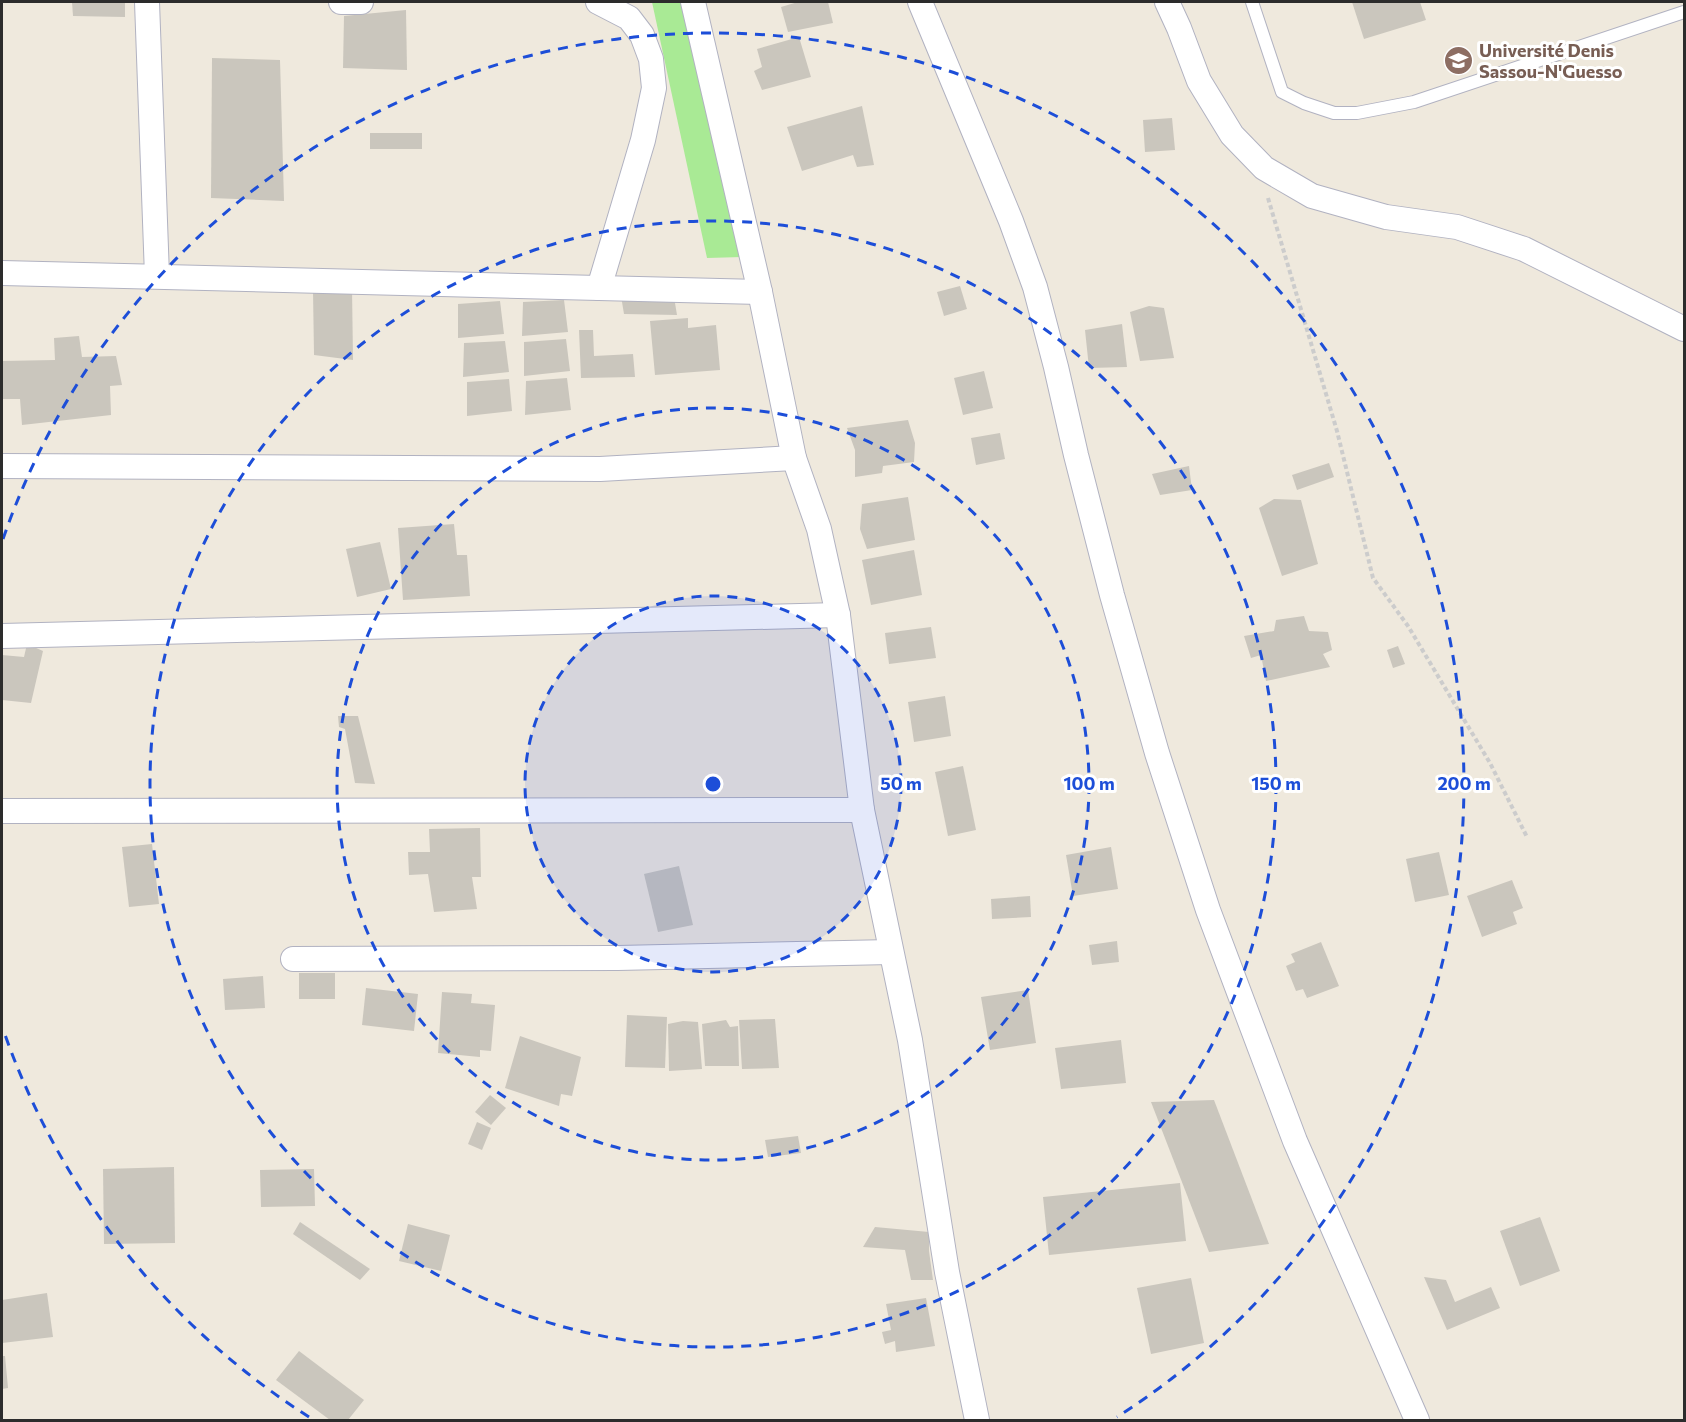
<svg xmlns="http://www.w3.org/2000/svg" width="1686" height="1422" font-family="Commissioner,sans-serif">
  <style>
    .green { fill: #a9ea95 }
    .building { fill: #cac6bd }
    .lines { fill: none; stroke-linecap: round; stroke-linejoin: round }
    .service-casing { stroke: #b1b2c1; stroke-width: 14 }
    .minor-casing { stroke: #b1b2c1; stroke-width: 26 }
    .path { stroke: #ccc; stroke-width: 4; stroke-dasharray: 4.5 3; stroke-linecap: butt }
    .service { stroke: #fff; stroke-width: 12 }
    .minor { stroke: #fff; stroke-width: 24 }
    .ring { fill: none; stroke: #1d4ed8; stroke-width: 3; stroke-dasharray: 10 8 }
    .labels { text-anchor: middle; stroke-width: 6; stroke-linejoin: round; paint-order: stroke }
    .education-label { font-size: 18px; font-weight: bold; fill: #785e54; stroke: #fff; text-anchor: start }
    .centre { fill: #1d4ed8; stroke: #fff; stroke-width: 3 }
    .ring-label { font-size: 18px; text-anchor: middle; font-weight: bold; fill: #1d4ed8; stroke: #fff; stroke-width: 6; stroke-linejoin: round; paint-order: stroke }
  </style>
  <rect width="100%" height="100%" fill="#efe9dd"/>
  <polygon class="green" points="652,2 682,2 742,257 707,258"/>
  <g class="building">
    <polygon points="72,2 125,2 125,17 73,16"/>
    <polygon points="798,2 828,2 833,23 788,32 781,7"/>
    <polygon points="1352,2 1420,2 1426,20 1364,39"/>
    <polygon points="406,10 407,70 343,68 344,16"/>
    <polygon points="799,37 811,77 762,90 754,71 762,67 757,49"/>
    <polygon points="212,58 280,60 284,201 211,198"/>
    <polygon points="862,106 874,165 857,167 853,155 802,171 787,127"/>
    <polygon points="1172,118 1175,150 1145,152 1143,120"/>
    <rect x="370" y="133" width="52" height="16"/>
    <polygon points="960,286 967,309 944,316 937,292"/>
    <polygon points="352,288 353,360 314,355 313,290"/>
    <polygon points="621,296 674,297 677,315 624,314"/>
    <polygon points="564,300 568,332 522,336 523,302"/>
    <polygon points="500,301 504,334 458,338 458,304"/>
    <polygon points="1149,306 1164,308 1174,358 1140,361 1130,312"/>
    <polygon points="688,318 688,328 716,325 720,370 655,375 650,321"/>
    <polygon points="1122,324 1127,367 1089,368 1085,330"/>
    <polygon points="579,330 593,330 594,356 633,354 635,377 581,378"/>
    <polygon points="79,336 82,357 116,356 122,385 110,386 111,415 22,425 20,399 2,399 2,361 55,360 54,338"/>
    <polygon points="566,339 570,371 524,376 524,342"/>
    <polygon points="505,341 509,372 463,377 464,343"/>
    <polygon points="984,371 993,408 963,415 954,378"/>
    <polygon points="567,378 571,410 525,415 526,381"/>
    <polygon points="509,379 512,411 467,416 467,382"/>
    <polygon points="908,420 915,443 914,462 883,466 882,473 855,477 855,450 847,428"/>
    <polygon points="1000,433 1005,459 976,465 971,438"/>
    <polygon points="1329,463 1334,477 1297,490 1292,475"/>
    <polygon points="1189,466 1192,490 1160,495 1152,474"/>
    <polygon points="908,497 915,540 867,549 860,529 862,504"/>
    <polygon points="1274,499 1301,500 1318,564 1282,576 1259,508"/>
    <polygon points="454,524 457,555 467,555 470,596 403,600 398,528"/>
    <polygon points="380,542 391,589 357,597 346,549"/>
    <polygon points="914,550 922,595 871,605 862,560"/>
    <polygon points="1304,616 1309,631 1328,632 1332,650 1323,654 1330,667 1266,681 1261,655 1251,658 1244,636 1274,631 1276,620"/>
    <polygon points="931,627 936,658 889,664 885,633"/>
    <polygon points="27,644 43,651 31,703 2,700 2,655 24,657"/>
    <polygon points="1398,646 1405,664 1393,668 1387,650"/>
    <polygon points="945,696 951,736 914,742 908,702"/>
    <polygon points="338,716 358,716 375,784 355,783 345,729 339,727"/>
    <polygon points="963,766 976,830 948,836 935,772"/>
    <polygon points="480,828 481,877 472,877 477,909 434,912 428,874 409,875 408,852 430,852 429,829"/>
    <polygon points="152,844 159,904 129,907 122,847"/>
    <polygon points="1111,847 1118,889 1073,896 1066,855"/>
    <polygon points="1439,852 1449,895 1415,902 1406,859"/>
    <polygon points="679,866 693,925 658,932 644,874"/>
    <polygon points="1512,880 1523,908 1513,912 1517,924 1482,937 1467,896"/>
    <polygon points="1030,896 1031,917 992,919 991,899"/>
    <polygon points="1117,941 1119,962 1092,965 1089,945"/>
    <polygon points="1321,942 1339,986 1307,998 1303,989 1296,991 1286,966 1295,962 1291,954"/>
    <rect x="299" y="973" width="36" height="26"/>
    <polygon points="263,976 265,1008 225,1010 223,979"/>
    <polygon points="366,988 418,994 414,1031 362,1025"/>
    <polygon points="1028,990 1036,1043 990,1050 981,997"/>
    <polygon points="442,992 472,994 471,1003 495,1005 491,1051 480,1050 480,1057 438,1053"/>
    <polygon points="627,1015 667,1017 665,1068 625,1067"/>
    <polygon points="775,1019 779,1068 742,1069 739,1020"/>
    <polygon points="726,1020 730,1027 738,1026 739,1066 705,1066 702,1024"/>
    <polygon points="683,1021 698,1022 702,1069 669,1071 668,1024"/>
    <polygon points="520,1036 581,1057 572,1096 561,1094 559,1106 505,1088"/>
    <polygon points="1121,1040 1126,1083 1061,1089 1055,1048"/>
    <polygon points="490,1095 506,1108 491,1125 475,1112"/>
    <polygon points="1214,1100 1269,1244 1209,1252 1151,1102"/>
    <polygon points="477,1122 491,1128 482,1150 468,1144"/>
    <polygon points="798,1136 801,1153 768,1157 765,1140"/>
    <polygon points="174,1167 175,1243 104,1244 103,1169"/>
    <polygon points="314,1169 315,1206 261,1207 260,1170"/>
    <polygon points="1180,1183 1186,1241 1049,1255 1043,1197"/>
    <polygon points="1540,1217 1560,1271 1520,1286 1500,1231"/>
    <polygon points="300,1222 370,1269 360,1280 293,1234"/>
    <polygon points="408,1224 450,1235 441,1271 399,1261"/>
    <polygon points="875,1227 929,1232 929,1251 933,1280 911,1280 905,1250 863,1247"/>
    <polygon points="1424,1277 1446,1280 1455,1302 1491,1287 1500,1308 1447,1330"/>
    <polygon points="1191,1278 1204,1343 1151,1354 1137,1288"/>
    <polygon points="47,1293 53,1337 2,1343 2,1300"/>
    <polygon points="926,1298 935,1346 896,1352 895,1341 885,1344 882,1332 891,1330 886,1304"/>
    <polygon points="299,1351 364,1400 348,1420 330,1420 276,1380"/>
    <polygon points="2,1356 5,1356 8,1388 2,1389"/>
  </g>
  <g class="lines">
    <defs>
      <polyline id="service" points="1252,2 1282,92 1304,103 1334,113 1357,113 1414,102 1684,12"/>
      <g id="minor">
        <polyline points="147,2 157,276"/>
        <polyline points="341,2 361,2"/>
        <polyline points="598,2 629,18 642,35 651,59 654,88 643,140 599,288"/>
        <polyline points="693,2 760,292 794,458 819,529 838,615 862,810 910,1040 947,1272 977,1420"/>
        <polyline points="920,2 1011,221 1035,287 1056,367 1076,455 1112,595 1157,753 1208,910 1295,1141 1417,1420"/>
        <polyline points="1167,2 1179,28 1199,81 1232,135 1264,168 1312,196 1386,217 1457,227 1524,249 1684,329"/>
        <polyline points="2,273 760,292"/>
        <polyline points="2,466 600,469 794,458"/>
        <polyline points="2,636 838,615"/>
        <polyline points="2,811 862,810"/>
        <polyline points="293,959 618,958 891,952"/>
      </g>
    </defs>
    <use href="#service" class="service-casing"/>
    <use href="#minor" class="minor-casing"/>
    <polyline class="path" points="1268,198 1337,431 1373,578 1408,626 1490,763 1527,837"/>
    <use href="#service" class="service"/>
    <use href="#minor" class="minor"/>
  </g>
  <circle cx="713" cy="784" r="188" fill="#1d4ed8" fill-opacity=".12"/>
  <g class="ring">
    <circle cx="713" cy="784" r="188"/>
    <circle cx="713" cy="784" r="376"/>
    <circle cx="713" cy="784" r="563"/>
    <path d="M309 1417A751 751 0 0 1 3 1029M3 539A751 751 0 1 1 1117 1417"/>
  </g>
  <defs>
    <symbol id="university-disc" viewBox="-11 -11 22 22"><circle r="9.5" fill="#8d6e63" stroke="#fff"/><path d="M0-5L7-2L0 1L-7-2ZM-4 1L0 2.5L4 1V4Q0 6-4 4Z" fill="#fff"/></symbol>
  </defs>
  <g fill-rule="evenodd">
    <use href="#university-disc" x="1442" y="44" width="33" height="33"/>
  </g>
  <g class="labels">
    <g class="education-label">
      <text x="1479" y="57">Université Denis<tspan x="1479" dy="21">Sassou-N'Guesso</tspan></text>
    </g>
  </g>
  <circle cx="713" cy="784" r="9" class="centre"/>
  <g class="ring-label">
    <text x="901" y="790">50 m</text>
    <text x="1089" y="790">100 m</text>
    <text x="1276" y="790">150 m</text>
    <text x="1464" y="790">200 m</text>
  </g>
  <rect width="1686" height="1422" fill="none" stroke="#2c2c2c" stroke-width="6"/>
</svg>
